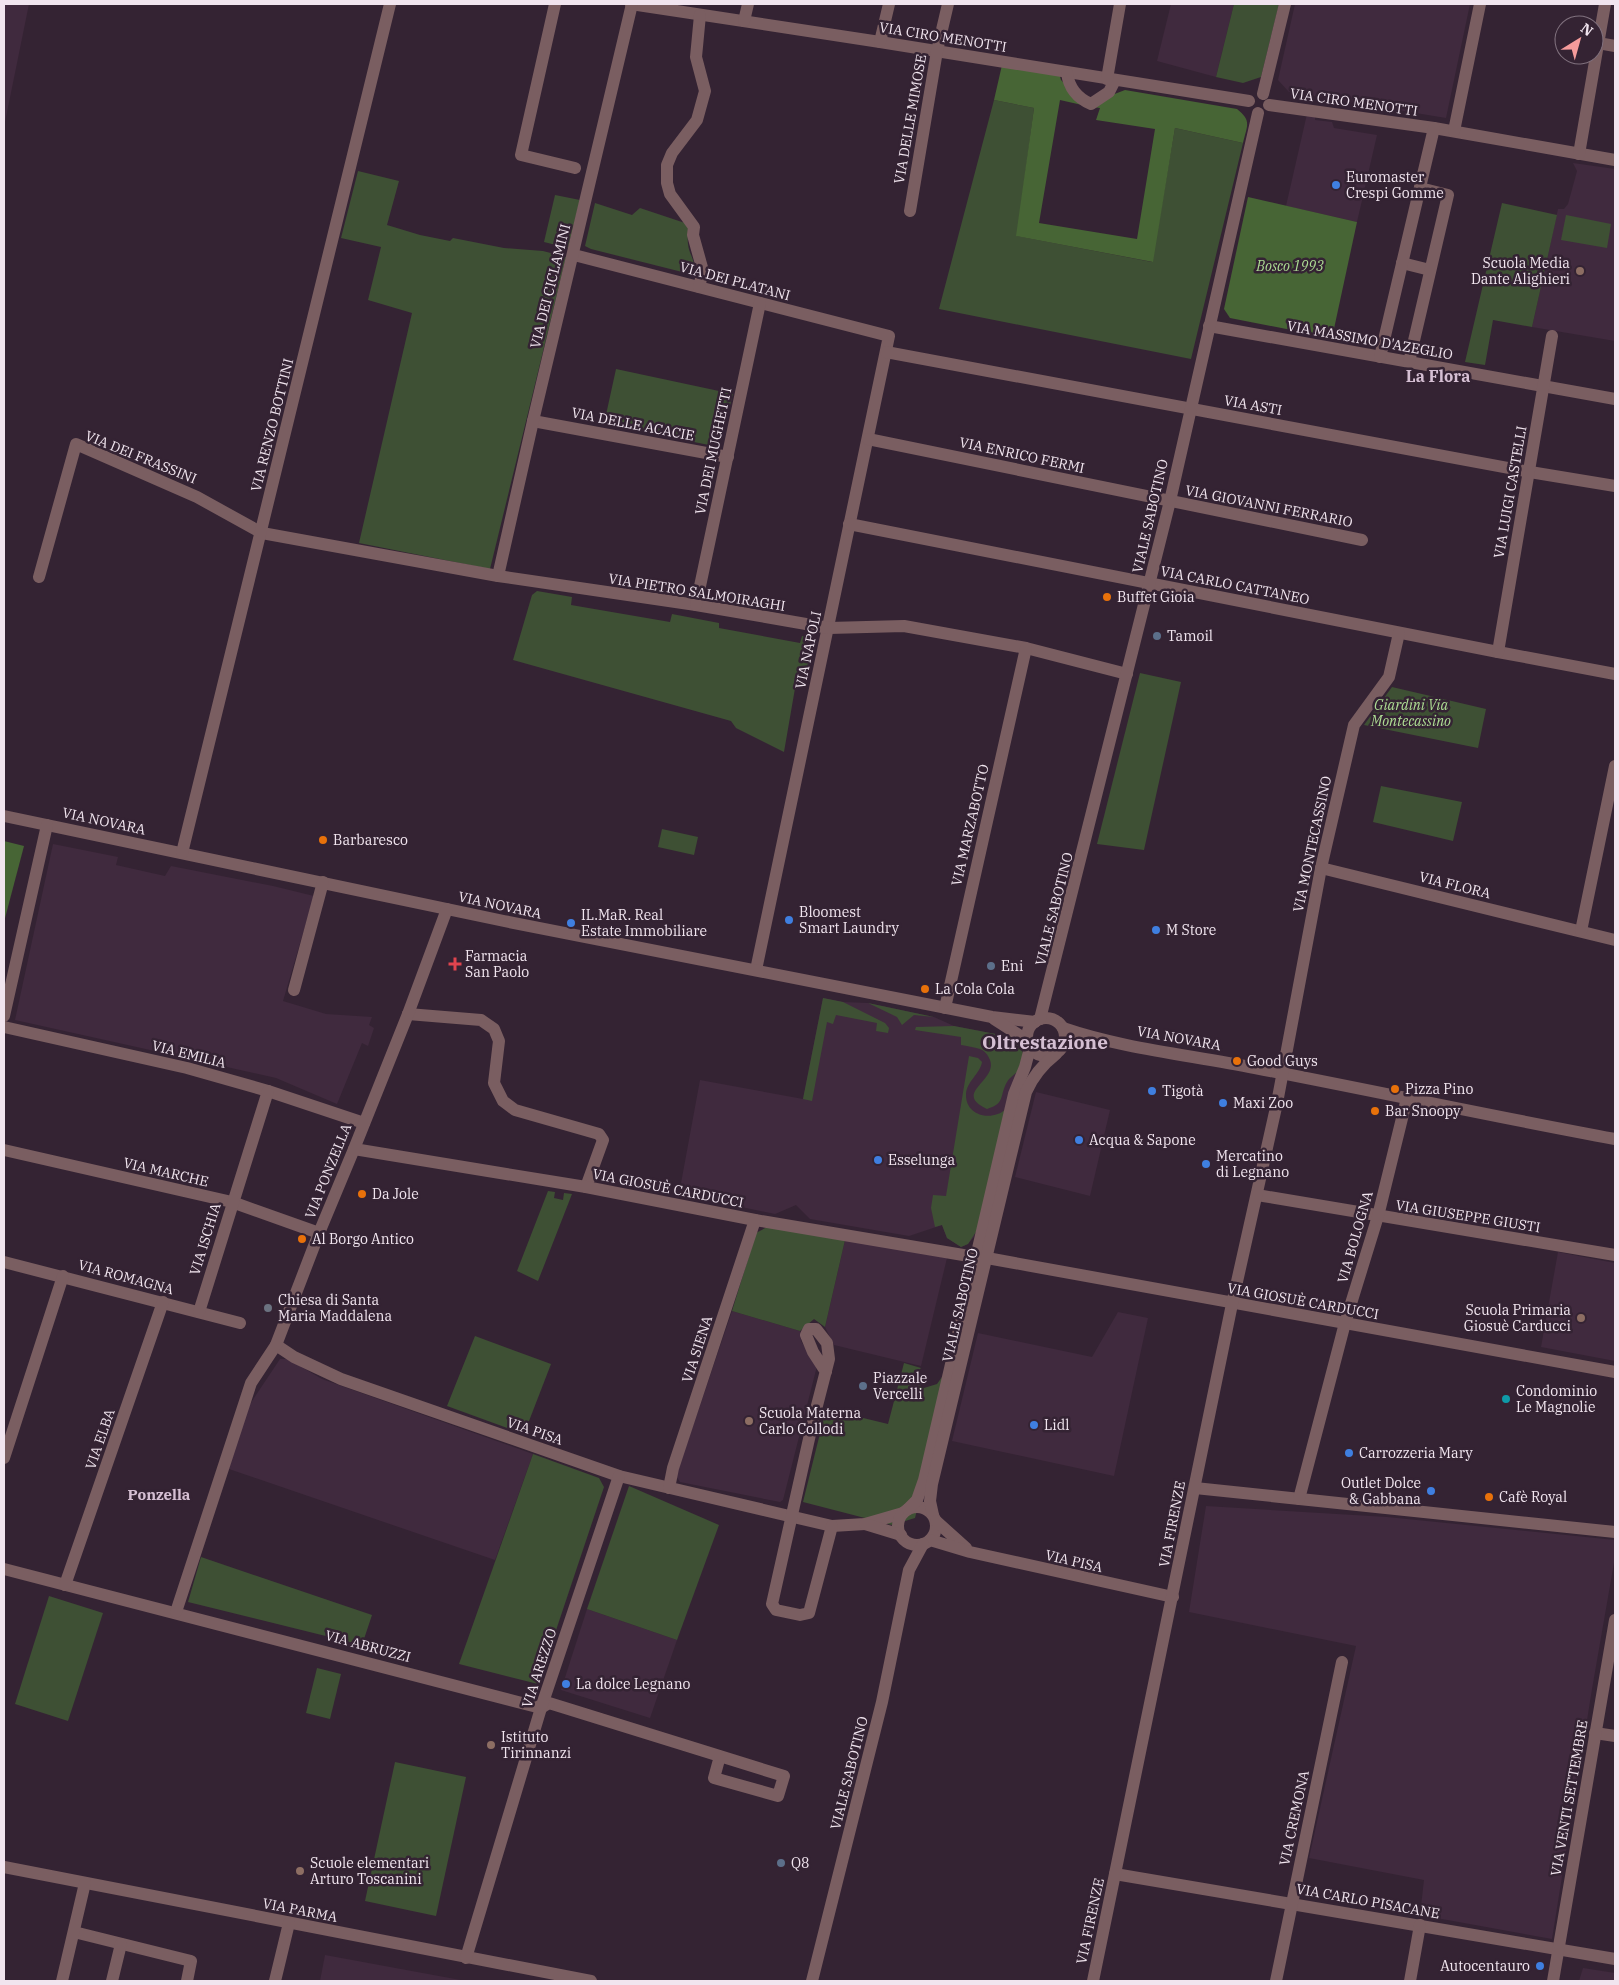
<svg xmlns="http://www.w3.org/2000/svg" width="1619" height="1985" font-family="'IBM Plex Serif',serif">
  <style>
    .built { fill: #402a3e }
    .green { fill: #3e5034 }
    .forest { fill: #476535 }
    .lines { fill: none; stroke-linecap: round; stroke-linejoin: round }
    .minor { stroke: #7a5e61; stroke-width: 12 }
    .shop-dot { fill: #3f7fe0; stroke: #342333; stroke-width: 2 }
    .education-dot { fill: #8d6e63; stroke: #342333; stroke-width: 2 }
    .food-dot { fill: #e8710a; stroke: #342333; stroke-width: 2 }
    .service-dot { fill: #5c6f8a; stroke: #342333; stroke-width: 2 }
    .health-dot { fill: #e0444e; stroke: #342333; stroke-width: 2 }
    .worship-dot { fill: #6b7280; stroke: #342333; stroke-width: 2 }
    .culture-dot { fill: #0f9aa8; stroke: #342333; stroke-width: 2 }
    .labels { text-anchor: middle; stroke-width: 5; stroke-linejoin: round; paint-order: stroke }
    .street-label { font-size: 14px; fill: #f1e5ef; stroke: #342333 }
    .poi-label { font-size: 14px; fill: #f1e5ef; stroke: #342333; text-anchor: start }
    .park-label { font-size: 14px; font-style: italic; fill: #aede94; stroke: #342333 }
    .neighbourhood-label { font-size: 15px; font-weight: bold; fill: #d5bfd3; stroke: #342333 }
    .quarter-label { font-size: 16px; font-weight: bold; fill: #d5bfd3; stroke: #342333 }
    .district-label { font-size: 19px; font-weight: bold; fill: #d5bfd3; stroke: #342333 }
  </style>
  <rect width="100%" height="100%" fill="#342333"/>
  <g class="built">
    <polygon points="4,4 29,4 4,127"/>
    <polygon points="1171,4 1234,4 1216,77 1157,61"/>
    <polygon points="1295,4 1470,4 1446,118 1289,92 1278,80"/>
    <polygon points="1307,114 1315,116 1315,120 1332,122 1334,128 1377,135 1357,222 1286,206"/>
    <polygon points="1573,163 1615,169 1615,341 1532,327 1558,209 1564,209 1568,204 1577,171"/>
    <polygon points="53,844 118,857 116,865 165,876 171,866 273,886 314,896 283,1001 326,1014 372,1017 369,1025 374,1028 368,1046 362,1043 337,1104 276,1078 15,1020"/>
    <polygon points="823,998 843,1002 868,1003 934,1017 954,1026 1001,1035 1013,1035 1023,1051 974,1237 968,1244 961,1247 947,1238 942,1225 909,1236 810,1219 796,1205 775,1214 679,1194 700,1080 803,1099"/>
    <polygon points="1036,1092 1110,1110 1090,1196 1015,1177"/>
    <polygon points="845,1240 947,1258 921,1366 834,1345 825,1327"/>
    <polygon points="1558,1252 1615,1263 1615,1361 1541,1347"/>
    <polygon points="732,1311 800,1331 801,1341 817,1366 783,1500 780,1502 680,1482 676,1476"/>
    <polygon points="1118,1312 1148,1318 1114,1476 952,1441 978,1333 1092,1357"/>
    <polygon points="280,1359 288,1359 322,1379 533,1454 495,1560 229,1469 244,1413"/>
    <polygon points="1206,1506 1387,1517 1615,1540 1615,1557 1592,1689 1552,1939 1420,1915 1424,1880 1309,1858 1356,1646 1189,1612"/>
    <polygon points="587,1609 677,1640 650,1718 561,1690"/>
    <polygon points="325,1955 466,1981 320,1981"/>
    <polygon points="1583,1968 1615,1973 1615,1981 1579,1981"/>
  </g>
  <g class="green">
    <polygon points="1234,4 1279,4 1261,77 1243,83 1216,77"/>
    <polygon points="994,100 1034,108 1017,236 1152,262 1175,128 1243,143 1191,359 939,309"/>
    <polygon points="358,171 399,181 387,225 420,235 450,241 453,238 504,248 543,251 566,257 490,569 359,543 412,313 368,300 381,247 341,238"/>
    <polygon points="555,195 580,200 568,248 544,242"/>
    <path d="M 595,203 L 632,215 L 640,208 L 688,224 C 689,230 687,237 688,244 C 689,255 697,262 694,275 L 591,249 L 585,246 Z"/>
    <polygon points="1502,203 1557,215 1532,327 1493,320 1485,365 1465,362"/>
    <polygon points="1566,215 1611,224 1607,248 1561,240"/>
    <polygon points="616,369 733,394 719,447 604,424"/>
    <polygon points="537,591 572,597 571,605 670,622 672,614 719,623 719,628 800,643 802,636 813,638 807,673 798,671 784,752 736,728 731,721 513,660 532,595"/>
    <polygon points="1140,673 1181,682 1144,850 1097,844"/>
    <polygon points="1392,687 1486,709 1478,748 1364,725"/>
    <polygon points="1381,786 1462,802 1453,841 1373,822"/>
    <polygon points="662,829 698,837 694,855 658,847"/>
    <polygon points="823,998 843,1002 885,1023 889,1028 888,1033 876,1031 877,1023 836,1015 833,1024 827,1022 812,1101 803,1099"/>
    <polygon points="868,1003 934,1017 914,1015 902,1025 897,1017"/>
    <path d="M 954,1026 L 1001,1035 L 1013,1035 C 1022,1045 1028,1059 1018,1071 C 1014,1075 1010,1077 1007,1082 C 999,1096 1006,1103 987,1109 C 952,1093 998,1081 990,1060 C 988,1055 985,1051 980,1049 C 974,1047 967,1046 961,1045 L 961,1037 L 915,1030 L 916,1027 Z"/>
    <path d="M 969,1056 L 978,1058 L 982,1062 C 980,1074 967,1081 966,1094 C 965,1116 992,1122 1006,1109 L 978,1229 L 968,1244 L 961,1247 L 947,1238 L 942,1225 L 935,1227 L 931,1208 L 933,1195 L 946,1196 Z"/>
    <polygon points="548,1191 555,1192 554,1198 563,1200 564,1193 572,1194 538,1281 517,1271"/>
    <polygon points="767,1227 845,1240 825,1327 814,1319 800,1331 732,1311 756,1233"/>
    <polygon points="475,1336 551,1364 524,1434 447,1406"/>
    <polygon points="904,1363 921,1368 911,1379 924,1388 937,1384 942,1377 949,1379 915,1518 892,1525 803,1502 826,1409 888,1424"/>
    <polygon points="533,1454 599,1478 604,1487 538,1684 459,1664"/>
    <polygon points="629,1486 719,1525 677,1640 587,1609"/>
    <polygon points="201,1557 372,1615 362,1645 188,1602"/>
    <polygon points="49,1596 103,1613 68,1721 15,1704"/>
    <polygon points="317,1668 341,1674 330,1719 306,1713"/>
    <polygon points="395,1762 466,1777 436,1916 365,1901"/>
  </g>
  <g class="forest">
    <path d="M 1002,65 L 1059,73 L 1061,80 L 1083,103 L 1082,105 L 1060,100 L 1039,223 L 1137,239 L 1155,129 L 1096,120 L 1100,108 L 1093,107 L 1099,100 L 1125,90 L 1237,109 C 1252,121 1247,125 1243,143 L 1175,128 L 1153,262 L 1016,236 L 1034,108 L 994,100 Z"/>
    <polygon points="1248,197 1357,222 1332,338 1230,318 1224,309"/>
    <polygon points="4,841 24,846 4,922"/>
  </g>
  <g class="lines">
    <g class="minor">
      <polyline points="555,4 521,155 575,168"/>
      <polyline points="631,4 880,42 1249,101"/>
      <polyline points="744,21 748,4"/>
      <polyline points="880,42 889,4"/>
      <polyline points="1598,43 1615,46"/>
      <path d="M 1067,73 C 1069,88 1077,98 1091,104 L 1109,92 L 1115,80"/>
      <polyline points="1107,79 1120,4"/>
      <polyline points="1263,94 1285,4"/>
      <polyline points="1269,105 1434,128 1615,160"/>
      <polyline points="1454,131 1480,4"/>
      <polyline points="1579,154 1605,4"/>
      <polyline points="910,211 937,51 948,4"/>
      <polyline points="574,255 889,336 756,970"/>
      <polyline points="1402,263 1430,270"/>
      <polyline points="699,287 703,271 693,235 694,227 670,194 667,183 667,165 672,153 697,120 705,91 696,57 700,15"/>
      <polyline points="1209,326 1615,399"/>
      <polyline points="886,352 1530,472 1615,486"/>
      <polyline points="1380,357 1434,128"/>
      <polyline points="1409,362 1448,195 1420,188"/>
      <polyline points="533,421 728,457"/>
      <polyline points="868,439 1362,540"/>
      <polyline points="849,524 1498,652 1615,674"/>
      <polyline points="498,576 533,421 632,4"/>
      <polyline points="39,577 76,444 197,497 262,533 498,576 696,605 829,628 904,626 1026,648 1127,674"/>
      <polyline points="696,605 760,303"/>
      <polyline points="1498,652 1552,336"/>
      <polyline points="4,816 504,921 992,1017 1035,1022"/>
      <polyline points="182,853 390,4"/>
      <polyline points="1321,868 1615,940"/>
      <polyline points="1581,931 1615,766"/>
      <polyline points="294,990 323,882"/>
      <polyline points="945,1008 1026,648"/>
      <polyline points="408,1014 481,1020 494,1029 499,1041 494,1083 503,1101 515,1110 599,1134 603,1140 586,1187"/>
      <polyline points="4,1016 47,825"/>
      <circle cx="1046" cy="1037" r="19"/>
      <polyline points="994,1019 1027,1040"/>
      <polyline points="1040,1019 1170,501 1258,113"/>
      <polyline points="4,1027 187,1068 268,1091 364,1123"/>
      <path d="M 1063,1028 C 1124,1049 1191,1055 1255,1068 C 1375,1091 1495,1117 1615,1139"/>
      <polyline points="354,1149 586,1187 755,1220 975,1257"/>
      <polyline points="4,1150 232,1202 319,1233"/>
      <polyline points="1257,1195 1615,1255"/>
      <polyline points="987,1258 1615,1372"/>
      <polyline points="4,1262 240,1323"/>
      <polyline points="199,1312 268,1091"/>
      <polyline points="276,1345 294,1357 341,1379 619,1476 832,1526 865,1524 903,1513"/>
      <polyline points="826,1372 813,1352 806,1335 809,1329 816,1329 827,1343 829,1359 813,1421 772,1604 776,1610 800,1615 809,1613 832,1526"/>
      <polyline points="4,1458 63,1276"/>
      <polyline points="669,1488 673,1468 755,1220"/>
      <polyline points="1195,1488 1615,1532"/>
      <polyline points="1299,1499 1345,1323 1378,1216 1407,1098"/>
      <circle cx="917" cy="1526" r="19"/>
      <polyline points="908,1509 917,1500 924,1480 1014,1094 1025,1067 1030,1048"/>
      <path d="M 933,1515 L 930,1501 L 932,1484 L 1026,1092 C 1033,1076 1042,1065 1056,1054"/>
      <polyline points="936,1521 966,1548"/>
      <polyline points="865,1524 901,1535"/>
      <polyline points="930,1540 970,1552 1173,1597"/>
      <polyline points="4,1569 541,1708"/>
      <polyline points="65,1585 163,1302"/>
      <polyline points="176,1612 251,1383 276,1345 319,1233 354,1149 408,1014 447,909"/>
      <path d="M 541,1708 L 549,1703 L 562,1707 C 636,1730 710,1753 784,1776 L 778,1796 L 714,1778 L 720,1756"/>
      <polyline points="1595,1733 1615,1736"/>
      <polyline points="4,1867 591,1981"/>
      <polyline points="1115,1874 1615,1959"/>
      <polyline points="74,1932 191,1961 187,1981"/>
      <polyline points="466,1958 541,1708 619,1476"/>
      <polyline points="62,1981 85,1883"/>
      <polyline points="112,1981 121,1944"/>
      <polyline points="275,1981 289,1923"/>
      <polyline points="812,1981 882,1702 909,1570 923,1544"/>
      <polyline points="1093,1981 1232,1304 1277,1103 1321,868 1354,725 1389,677 1399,633"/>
      <polyline points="1276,1981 1342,1662"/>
      <polyline points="1410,1981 1420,1925"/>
      <polyline points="1553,1981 1615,1620"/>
    </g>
  </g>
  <g class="shop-dot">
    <circle cx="1336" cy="185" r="5"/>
    <circle cx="789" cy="920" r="5"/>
    <circle cx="571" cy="923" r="5"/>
    <circle cx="1156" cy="930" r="5"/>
    <circle cx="1152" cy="1091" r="5"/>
    <circle cx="1223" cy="1103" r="5"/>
    <circle cx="1079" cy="1140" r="5"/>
    <circle cx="878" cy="1160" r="5"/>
    <circle cx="1206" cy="1164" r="5"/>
    <circle cx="1034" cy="1425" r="5"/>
    <circle cx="1349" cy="1453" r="5"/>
    <circle cx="1431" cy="1491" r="5"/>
    <circle cx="566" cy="1684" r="5"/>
    <circle cx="1540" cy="1966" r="5"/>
  </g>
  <g class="education-dot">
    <circle cx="1580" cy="271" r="5"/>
    <circle cx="1581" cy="1318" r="5"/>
    <circle cx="749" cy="1421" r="5"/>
    <circle cx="491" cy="1745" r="5"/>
    <circle cx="300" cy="1871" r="5"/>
  </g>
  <g class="food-dot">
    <circle cx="1107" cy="597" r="5"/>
    <circle cx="323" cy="840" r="5"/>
    <circle cx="925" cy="989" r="5"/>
    <circle cx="1237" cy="1061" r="5"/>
    <circle cx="1395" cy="1089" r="5"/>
    <circle cx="1375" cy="1111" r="5"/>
    <circle cx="362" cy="1194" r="5"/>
    <circle cx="302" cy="1239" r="5"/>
    <circle cx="1489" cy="1497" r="5"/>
  </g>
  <g class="service-dot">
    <circle cx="1157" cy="636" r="5"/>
    <circle cx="991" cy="966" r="5"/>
    <circle cx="863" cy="1386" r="5"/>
    <circle cx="781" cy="1863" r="5"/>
  </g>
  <path class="health-dot" d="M452.5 956.5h5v5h5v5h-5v5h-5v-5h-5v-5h5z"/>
  <circle class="worship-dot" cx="268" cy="1308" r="5"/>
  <circle class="culture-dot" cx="1506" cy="1399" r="5"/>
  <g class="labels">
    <g class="street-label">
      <text transform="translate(943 37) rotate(9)" y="5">VIA CIRO MENOTTI</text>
      <text transform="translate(1354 102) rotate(8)" y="5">VIA CIRO MENOTTI</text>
      <text transform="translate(910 119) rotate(-80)" y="5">VIA DELLE MIMOSE</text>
      <text transform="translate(735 281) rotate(15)" y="5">VIA DEI PLATANI</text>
      <text transform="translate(550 286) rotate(-76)" y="5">VIA DEI CICLAMINI</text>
      <text transform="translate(1370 340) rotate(10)" y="5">VIA MASSIMO D'AZEGLIO</text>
      <text transform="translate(1253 405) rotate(10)" y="5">VIA ASTI</text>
      <text transform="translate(633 424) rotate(11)" y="5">VIA DELLE ACACIE</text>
      <text transform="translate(272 425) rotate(-76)" y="5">VIA RENZO BOTTINI</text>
      <text transform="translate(713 451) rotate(-78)" y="5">VIA DEI MUGHETTI</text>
      <text transform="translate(1022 455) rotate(12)" y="5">VIA ENRICO FERMI</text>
      <text transform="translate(141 457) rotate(22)" y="5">VIA DEI FRASSINI</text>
      <text transform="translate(1510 492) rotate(-80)" y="5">VIA LUIGI CASTELLI</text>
      <text transform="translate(1269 506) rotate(11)" y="5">VIA GIOVANNI FERRARIO</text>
      <text transform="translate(1150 516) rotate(-77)" y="5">VIALE SABOTINO</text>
      <text transform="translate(1235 585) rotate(11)" y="5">VIA CARLO CATTANEO</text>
      <text transform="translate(697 592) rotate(9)" y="5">VIA PIETRO SALMOIRAGHI</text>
      <text transform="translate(808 650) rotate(-78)" y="5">VIA NAPOLI</text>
      <text transform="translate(104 821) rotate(12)" y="5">VIA NOVARA</text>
      <text transform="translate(970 825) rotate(-77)" y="5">VIA MARZABOTTO</text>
      <text transform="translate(1312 844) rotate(-78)" y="5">VIA MONTECASSINO</text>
      <text transform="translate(1455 885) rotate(14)" y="5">VIA FLORA</text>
      <text transform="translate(500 905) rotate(12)" y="5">VIA NOVARA</text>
      <text transform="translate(1054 909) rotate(-76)" y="5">VIALE SABOTINO</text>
      <text transform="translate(1179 1038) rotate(10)" y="5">VIA NOVARA</text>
      <text transform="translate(189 1054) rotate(14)" y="5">VIA EMILIA</text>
      <text transform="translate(328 1171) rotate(-68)" y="5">VIA PONZELLA</text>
      <text transform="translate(166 1172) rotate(13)" y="5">VIA MARCHE</text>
      <text transform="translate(668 1188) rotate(11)" y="5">VIA GIOSUÈ CARDUCCI</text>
      <text transform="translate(1468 1216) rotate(9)" y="5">VIA GIUSEPPE GIUSTI</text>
      <text transform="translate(1355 1237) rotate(-74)" y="5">VIA BOLOGNA</text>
      <text transform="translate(205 1239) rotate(-73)" y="5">VIA ISCHIA</text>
      <text transform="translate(126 1277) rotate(15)" y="5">VIA ROMAGNA</text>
      <text transform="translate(1303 1301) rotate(10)" y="5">VIA GIOSUÈ CARDUCCI</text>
      <text transform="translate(960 1305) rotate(-77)" y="5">VIALE SABOTINO</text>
      <text transform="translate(697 1349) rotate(-72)" y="5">VIA SIENA</text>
      <text transform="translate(535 1431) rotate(19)" y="5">VIA PISA</text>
      <text transform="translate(100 1439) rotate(-71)" y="5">VIA ELBA</text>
      <text transform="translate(1172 1524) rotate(-79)" y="5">VIA FIRENZE</text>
      <text transform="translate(1074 1561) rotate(13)" y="5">VIA PISA</text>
      <text transform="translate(368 1646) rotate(15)" y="5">VIA ABRUZZI</text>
      <text transform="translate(539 1668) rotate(-72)" y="5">VIA AREZZO</text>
      <text transform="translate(849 1773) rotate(-76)" y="5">VIALE SABOTINO</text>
      <text transform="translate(1569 1798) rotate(-80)" y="5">VIA VENTI SETTEMBRE</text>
      <text transform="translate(1294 1818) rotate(-78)" y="5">VIA CREMONA</text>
      <text transform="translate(1368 1901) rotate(10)" y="5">VIA CARLO PISACANE</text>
      <text transform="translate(300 1910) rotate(11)" y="5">VIA PARMA</text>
      <text transform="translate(1090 1921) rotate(-78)" y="5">VIA FIRENZE</text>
    </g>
    <g class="poi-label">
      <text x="1346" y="182">Euromaster<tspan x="1346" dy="16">Crespi Gomme</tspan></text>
      <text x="1570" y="268" text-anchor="end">Scuola Media<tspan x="1570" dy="16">Dante Alighieri</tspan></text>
      <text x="1117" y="602">Buffet Gioia</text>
      <text x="1167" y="641">Tamoil</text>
      <text x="333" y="845">Barbaresco</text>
      <text x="799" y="917">Bloomest<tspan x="799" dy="16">Smart Laundry</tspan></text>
      <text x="581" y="920">IL.MaR. Real<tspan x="581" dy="16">Estate Immobiliare</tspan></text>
      <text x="1166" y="935">M Store</text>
      <text x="465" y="961">Farmacia<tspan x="465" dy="16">San Paolo</tspan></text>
      <text x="1001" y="971">Eni</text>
      <text x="935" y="994">La Cola Cola</text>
      <text x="1247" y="1066">Good Guys</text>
      <text x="1405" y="1094">Pizza Pino</text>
      <text x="1162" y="1096">Tigotà</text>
      <text x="1233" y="1108">Maxi Zoo</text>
      <text x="1385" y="1116">Bar Snoopy</text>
      <text x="1089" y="1145">Acqua &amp; Sapone</text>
      <text x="1216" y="1161">Mercatino<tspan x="1216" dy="16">di Legnano</tspan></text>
      <text x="888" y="1165">Esselunga</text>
      <text x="372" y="1199">Da Jole</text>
      <text x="312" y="1244">Al Borgo Antico</text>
      <text x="278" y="1305">Chiesa di Santa<tspan x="278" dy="16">Maria Maddalena</tspan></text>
      <text x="1571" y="1315" text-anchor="end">Scuola Primaria<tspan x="1571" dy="16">Giosuè Carducci</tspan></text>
      <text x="873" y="1383">Piazzale<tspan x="873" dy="16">Vercelli</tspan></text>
      <text x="1516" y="1396">Condominio<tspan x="1516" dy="16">Le Magnolie</tspan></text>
      <text x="759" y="1418">Scuola Materna<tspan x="759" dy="16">Carlo Collodi</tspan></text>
      <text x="1044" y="1430">Lidl</text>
      <text x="1359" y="1458">Carrozzeria Mary</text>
      <text x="1421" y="1488" text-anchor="end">Outlet Dolce<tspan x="1421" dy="16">&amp; Gabbana</tspan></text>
      <text x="1499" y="1502">Cafè Royal</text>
      <text x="576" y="1689">La dolce Legnano</text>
      <text x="501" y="1742">Istituto<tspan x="501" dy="16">Tirinnanzi</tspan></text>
      <text x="310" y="1868">Scuole elementari<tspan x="310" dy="16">Arturo Toscanini</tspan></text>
      <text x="791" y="1868">Q8</text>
      <text x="1530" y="1971" text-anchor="end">Autocentauro</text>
    </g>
    <g class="park-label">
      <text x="1290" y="271">Bosco 1993</text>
      <text x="1411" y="710">Giardini Via<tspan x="1411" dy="16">Montecassino</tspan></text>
    </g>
    <g class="neighbourhood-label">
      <text x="159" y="1500">Ponzella</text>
    </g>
    <g class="quarter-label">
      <text x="1438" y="382">La Flora</text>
    </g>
    <g class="district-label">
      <text x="1045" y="1049">Oltrestazione</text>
    </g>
  </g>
  <rect width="1619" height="1985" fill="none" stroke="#f1e5ef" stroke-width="10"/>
  <g transform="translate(1579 40) rotate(37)"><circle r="24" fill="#342333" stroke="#80717e"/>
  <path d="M0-4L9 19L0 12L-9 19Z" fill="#f59b9b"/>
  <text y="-8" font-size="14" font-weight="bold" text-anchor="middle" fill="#f1e5ef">N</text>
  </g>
</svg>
